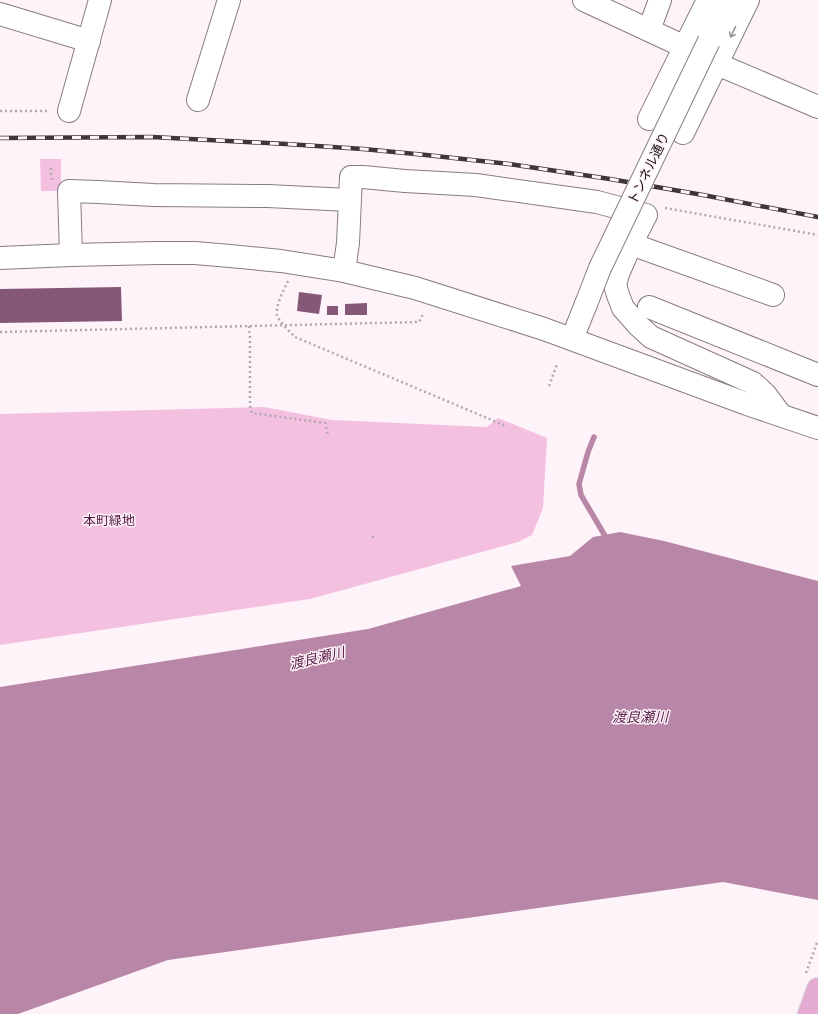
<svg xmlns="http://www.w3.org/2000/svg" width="818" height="1014" font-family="Helvetica,'Noto Sans JP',sans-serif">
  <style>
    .green { fill: #f3c0e0 }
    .water { fill: #b887a7 }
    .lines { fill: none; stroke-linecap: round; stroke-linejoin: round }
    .stream { stroke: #b887a7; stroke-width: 5.5 }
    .building { fill: #865877 }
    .minor-casing { stroke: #887c84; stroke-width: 24 }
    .major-casing { stroke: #d6d5d5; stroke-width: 24 }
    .path { stroke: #b2a8ae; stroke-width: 2.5; stroke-dasharray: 2 3; stroke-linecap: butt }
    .minor { stroke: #fff; stroke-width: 22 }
    .major { stroke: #e3abd1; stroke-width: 22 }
    .rail-casing { stroke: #3d373b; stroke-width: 4.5 }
    .rail { stroke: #fff3fa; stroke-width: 3; stroke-dasharray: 9; stroke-linecap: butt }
    .minor-bridge-casing { stroke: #887c84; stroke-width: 24; stroke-linecap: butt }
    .minor-bridge { stroke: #fff; stroke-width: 22 }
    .oneway { stroke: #989597 }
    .labels { text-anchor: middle; stroke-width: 3; stroke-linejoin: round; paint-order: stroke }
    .street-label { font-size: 13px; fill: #191417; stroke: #fff3fa }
    .park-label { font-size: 13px; fill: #541844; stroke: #fff3fa }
    .water-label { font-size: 14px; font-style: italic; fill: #5d214c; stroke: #fff3fa }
  </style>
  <rect width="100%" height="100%" fill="#fff3fa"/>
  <g class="green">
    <polygon points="40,159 61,159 61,191 41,191"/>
    <polygon points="264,407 332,420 487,427 498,418 547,438 543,508 532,535 518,542 310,599 0,645 0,414"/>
  </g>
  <polygon class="water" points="620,532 664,541 818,581 818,900 723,882 168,960 18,1014 0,1014 0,687 368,629 521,586 511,566 570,556 593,537"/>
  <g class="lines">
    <polyline class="stream" points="594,437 588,452 579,484 581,495 608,541"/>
  </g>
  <g class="building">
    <polygon points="121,287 122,321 0,323 0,289"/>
    <polygon points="299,292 322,295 319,314 297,311"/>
    <polygon points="367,303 367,315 345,315 345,304"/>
    <rect x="327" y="306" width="11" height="9"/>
  </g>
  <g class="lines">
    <defs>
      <g id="minor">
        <polyline points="584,0 685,47 717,64 818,107"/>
        <polyline points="0,14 89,41"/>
        <polyline points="649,30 660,0"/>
        <polyline points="709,41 728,0"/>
        <polyline points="198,100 229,0"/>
        <polyline points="69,111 100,0"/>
        <polyline points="649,119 708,0"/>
        <polyline points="683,133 748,0"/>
        <polyline points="631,244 773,295"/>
        <polyline points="71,255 69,191 98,192 153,195 268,196 349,200"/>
        <polyline points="0,258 71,255 157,253 195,253 230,256 281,261 344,271 415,288 544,329 747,404 818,428"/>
        <polyline points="344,271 348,243 351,177 363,177 405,181 476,185 597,202 646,215 631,244 618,274 615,285 618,295 623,308 639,326 651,337 753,383 765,394 780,414"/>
        <polyline points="649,307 818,375"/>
        <polyline points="572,339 586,304"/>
      </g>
      <polyline id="major" points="809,1014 818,989"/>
    </defs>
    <use href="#minor" class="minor-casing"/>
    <use href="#major" class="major-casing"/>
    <g class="path">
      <polyline points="0,111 49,111"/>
      <polyline points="51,168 51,176 52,180"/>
      <polyline points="665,208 818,235"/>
      <path d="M 288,281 C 284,289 275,307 277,315 C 279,322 290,332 295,337 L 506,426"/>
      <polyline points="249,326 250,338 250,406 252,413 325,423 328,435"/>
      <polyline points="0,332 419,322 424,312"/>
      <polyline points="549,386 557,364"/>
      <polyline points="373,536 373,541"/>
      <polyline points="806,973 818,940"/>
    </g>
    <use href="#minor" class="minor"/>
    <use href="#major" class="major"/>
    <defs>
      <polyline id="rail" points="0,138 152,137 286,144 363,149 426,155 509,164 610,179 703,195 818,217"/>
    </defs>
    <use href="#rail" class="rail-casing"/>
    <use href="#rail" class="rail"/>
    <defs>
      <polyline id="minor-bridge" points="586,304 600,268 709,41"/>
    </defs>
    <use href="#minor-bridge" class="minor-bridge-casing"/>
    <use href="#minor-bridge" class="minor-bridge"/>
  </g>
  <defs><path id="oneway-shaft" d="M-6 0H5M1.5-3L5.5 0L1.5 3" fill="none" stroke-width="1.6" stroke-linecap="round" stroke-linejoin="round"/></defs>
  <use class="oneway" href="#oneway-shaft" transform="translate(733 32) rotate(116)"/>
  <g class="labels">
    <g class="street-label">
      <text transform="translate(648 168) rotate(-64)" y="5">トンネル通り</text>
    </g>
    <g class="park-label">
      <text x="109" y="525">本町緑地</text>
    </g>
    <g class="water-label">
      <text transform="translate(317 658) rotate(-13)" y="5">渡良瀬川</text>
      <text x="640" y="722">渡良瀬川</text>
    </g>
  </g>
</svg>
